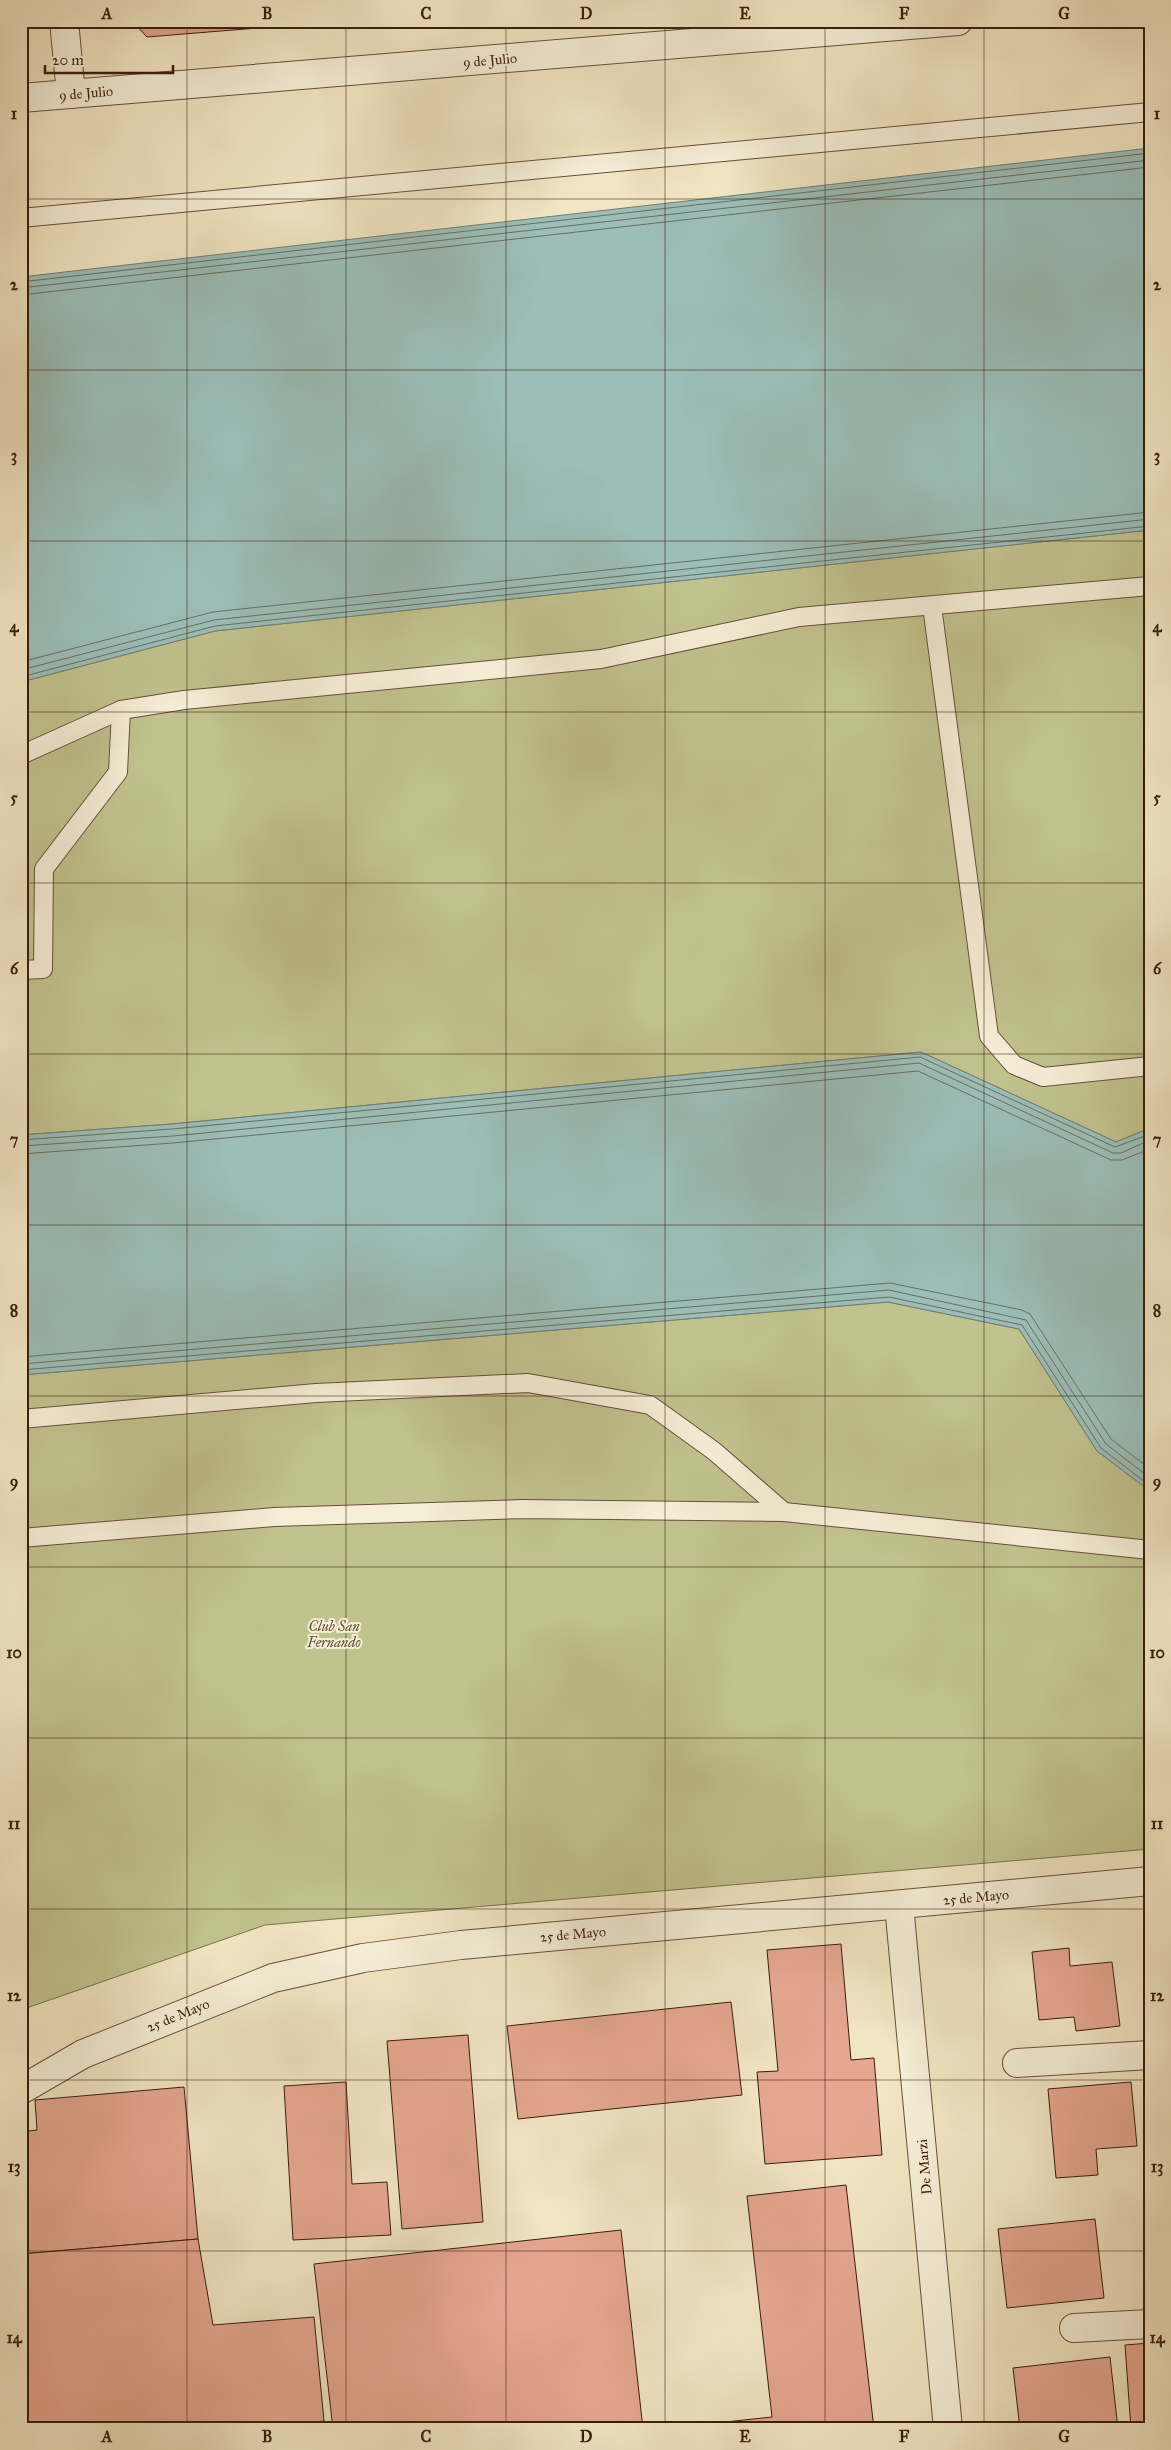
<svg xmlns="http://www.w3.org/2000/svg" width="1171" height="2450" font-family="'IM FELL Great Primer',serif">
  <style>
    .green { fill: #c1c38f; stroke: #7e704e }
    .water { fill: #9bbeb8; stroke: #747d74 }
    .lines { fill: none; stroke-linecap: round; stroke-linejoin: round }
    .shore { stroke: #6a6d62; stroke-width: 1 }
    .building { fill: #e5a790; stroke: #3a1c0d }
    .lane-casing { stroke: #684e3a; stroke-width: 20 }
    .street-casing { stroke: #684e3a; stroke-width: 30 }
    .lane { stroke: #f6efd8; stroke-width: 18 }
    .street { stroke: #f6efd8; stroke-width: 28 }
    .grid { fill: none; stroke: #3a1c0d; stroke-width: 1; stroke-opacity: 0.55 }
    .labels { text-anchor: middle; stroke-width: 4; stroke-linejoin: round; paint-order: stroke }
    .street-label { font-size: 14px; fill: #3a1c0d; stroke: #f6efd8 }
    .park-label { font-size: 14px; font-style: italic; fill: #624e34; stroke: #f6efd8 }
    .neatline { fill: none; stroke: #3a1c0d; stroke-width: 2 }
    .grid-label { font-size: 16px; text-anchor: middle; font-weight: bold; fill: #3a1c0d }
  </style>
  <rect width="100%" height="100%" fill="#f1e6c3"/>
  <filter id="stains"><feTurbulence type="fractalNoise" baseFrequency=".004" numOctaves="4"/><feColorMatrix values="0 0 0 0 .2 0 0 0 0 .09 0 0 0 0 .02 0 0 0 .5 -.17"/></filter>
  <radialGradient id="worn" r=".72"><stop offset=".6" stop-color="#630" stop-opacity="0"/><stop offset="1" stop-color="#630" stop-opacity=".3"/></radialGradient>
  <g class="green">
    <polygon points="1150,530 1150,1128 1116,1142 921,1052 172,1124 21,1135 21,682 215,631"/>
    <polygon points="888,1302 1019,1329 1097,1451 1150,1491 1150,1849 265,1925 21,2010 21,1375"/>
  </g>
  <g class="water">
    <polygon points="1150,148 1150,530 215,631 21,682 21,277"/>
    <polygon points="921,1052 1116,1142 1150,1128 1150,1491 1097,1451 1019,1329 888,1302 21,1375 21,1135 172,1124"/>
  </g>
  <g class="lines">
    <g class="shore">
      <polyline points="21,282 1150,153"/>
      <polyline points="21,288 1150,160"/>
      <polyline points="21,295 1150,167"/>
      <polyline points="21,662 213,612 1150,512"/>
      <polyline points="21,670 214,620 1150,519"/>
      <polyline points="21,677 215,626 1150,526"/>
      <polyline points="21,1140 172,1129 920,1057 1115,1147 1150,1134"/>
      <polyline points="21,1146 173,1136 919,1063 1113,1153 1121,1153 1150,1140"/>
      <polyline points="21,1154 173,1143 918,1071 1111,1160 1122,1160 1150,1149"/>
      <polyline points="21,1357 890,1283 1022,1310 1030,1314 1111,1439 1150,1469"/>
      <polyline points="21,1364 889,1290 1026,1320 1106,1444 1150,1478"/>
      <polyline points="21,1370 889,1297 1022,1325 1101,1448 1150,1486"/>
    </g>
  </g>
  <g class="building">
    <polygon points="132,21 269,21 270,27 147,37"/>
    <polygon points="841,1944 851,2060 874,2058 882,2155 765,2164 757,2072 778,2071 767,1950"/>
    <polygon points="1069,1948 1070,1966 1112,1962 1120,2026 1076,2031 1074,2017 1039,2020 1032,1952"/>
    <polygon points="731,2002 742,2095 518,2119 507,2026"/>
    <polygon points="468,2035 483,2222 402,2229 387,2041"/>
    <polygon points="346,2082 352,2184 387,2182 391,2235 293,2240 284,2086"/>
    <polygon points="1131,2082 1137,2146 1096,2149 1098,2175 1056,2178 1048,2089"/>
    <polygon points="184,2087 198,2239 21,2254 21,2132 37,2130 35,2100"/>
    <polygon points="846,2185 874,2429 660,2429 772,2417 747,2196"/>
    <polygon points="1095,2219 1104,2298 1007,2308 998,2229"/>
    <polygon points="621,2230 643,2429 333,2429 314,2264"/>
    <polygon points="198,2239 213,2325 314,2317 324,2421 250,2429 22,2429 21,2254"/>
    <polygon points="1150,2343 1150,2429 1131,2429 1125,2345"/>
    <polygon points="1110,2357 1118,2429 1020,2429 1013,2368"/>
  </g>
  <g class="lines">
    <defs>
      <g id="lane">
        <polyline points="21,218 1150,112"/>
        <polyline points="932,606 989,1036 1014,1065 1043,1077 1150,1066"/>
        <polyline points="21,755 121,710"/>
        <polyline points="21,970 43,969 44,869 118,772 121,710 184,700 601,659 799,617 1150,586"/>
        <polyline points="21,1419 316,1393 528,1383 650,1405 714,1451 784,1512"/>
        <polyline points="21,1538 274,1517 522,1509 784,1512 1150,1550"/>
      </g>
      <g id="street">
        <polyline points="64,21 71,94"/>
        <polyline points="21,98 958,21"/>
        <polyline points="899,1905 948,2429"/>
        <polyline points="1017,2063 1150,2055"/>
        <polyline points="21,2090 83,2054 273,1978 363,1958 461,1945 1150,1881"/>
        <polyline points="1074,2328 1150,2324"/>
      </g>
    </defs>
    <use href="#lane" class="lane-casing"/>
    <use href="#street" class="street-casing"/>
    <use href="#lane" class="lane"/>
    <use href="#street" class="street"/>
  </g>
  <path class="grid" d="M 187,21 L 187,2429M 346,21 L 346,2429M 506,21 L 506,2429M 665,21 L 665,2429M 825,21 L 825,2429M 984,21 L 984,2429M 21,199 L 1150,199M 21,370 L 1150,370M 21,541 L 1150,541M 21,712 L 1150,712M 21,883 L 1150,883M 21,1054 L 1150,1054M 21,1225 L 1150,1225M 21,1396 L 1150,1396M 21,1567 L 1150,1567M 21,1738 L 1150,1738M 21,1909 L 1150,1909M 21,2080 L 1150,2080M 21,2251 L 1150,2251"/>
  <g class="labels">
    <g class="street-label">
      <text transform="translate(490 60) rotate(-5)" y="5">9 de Julio</text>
      <text transform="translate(86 93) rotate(-5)" y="5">9 de Julio</text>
      <text transform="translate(976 1897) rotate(-5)" y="5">25 de Mayo</text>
      <text transform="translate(573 1934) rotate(-5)" y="5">25 de Mayo</text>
      <text transform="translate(178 2015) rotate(-22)" y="5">25 de Mayo</text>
      <text transform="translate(924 2167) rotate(-95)" y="5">De Marzi</text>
    </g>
    <g class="park-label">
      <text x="334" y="1631">Club San<tspan x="334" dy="16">Fernando</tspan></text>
    </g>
  </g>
  <rect width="1171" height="2450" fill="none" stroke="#f1e6c3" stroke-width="55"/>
  <path d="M45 65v8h128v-8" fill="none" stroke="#3a1c0d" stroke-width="2.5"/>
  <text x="52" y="65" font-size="15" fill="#3a1c0d" stroke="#f6efd8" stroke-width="4" paint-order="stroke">20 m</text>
  <rect x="28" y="28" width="1116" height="2394" class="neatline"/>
  <g class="grid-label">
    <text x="107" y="19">A</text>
    <text x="267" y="19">B</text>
    <text x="426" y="19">C</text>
    <text x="586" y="19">D</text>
    <text x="745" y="19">E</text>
    <text x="904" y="19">F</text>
    <text x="1064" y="19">G</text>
    <text x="14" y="119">1</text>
    <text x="1157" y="119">1</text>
    <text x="14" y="290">2</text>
    <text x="1157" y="290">2</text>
    <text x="14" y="461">3</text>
    <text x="1157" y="461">3</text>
    <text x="14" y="632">4</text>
    <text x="1157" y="632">4</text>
    <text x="14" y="803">5</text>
    <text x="1157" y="803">5</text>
    <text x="14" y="974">6</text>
    <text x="1157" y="974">6</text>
    <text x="14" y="1145">7</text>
    <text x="1157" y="1145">7</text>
    <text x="14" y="1316">8</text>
    <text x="1157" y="1316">8</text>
    <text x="14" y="1487">9</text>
    <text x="1157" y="1487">9</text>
    <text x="14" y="1658">10</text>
    <text x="1157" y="1658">10</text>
    <text x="14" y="1829">11</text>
    <text x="1157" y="1829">11</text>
    <text x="14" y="2001">12</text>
    <text x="1157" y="2001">12</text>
    <text x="14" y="2172">13</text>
    <text x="1157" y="2172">13</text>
    <text x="14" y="2343">14</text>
    <text x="1157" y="2343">14</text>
    <text x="107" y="2442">A</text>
    <text x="267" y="2442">B</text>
    <text x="426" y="2442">C</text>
    <text x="586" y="2442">D</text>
    <text x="745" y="2442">E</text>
    <text x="904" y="2442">F</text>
    <text x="1064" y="2442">G</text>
  </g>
  <rect width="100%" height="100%" filter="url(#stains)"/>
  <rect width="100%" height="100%" fill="url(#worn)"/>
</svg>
